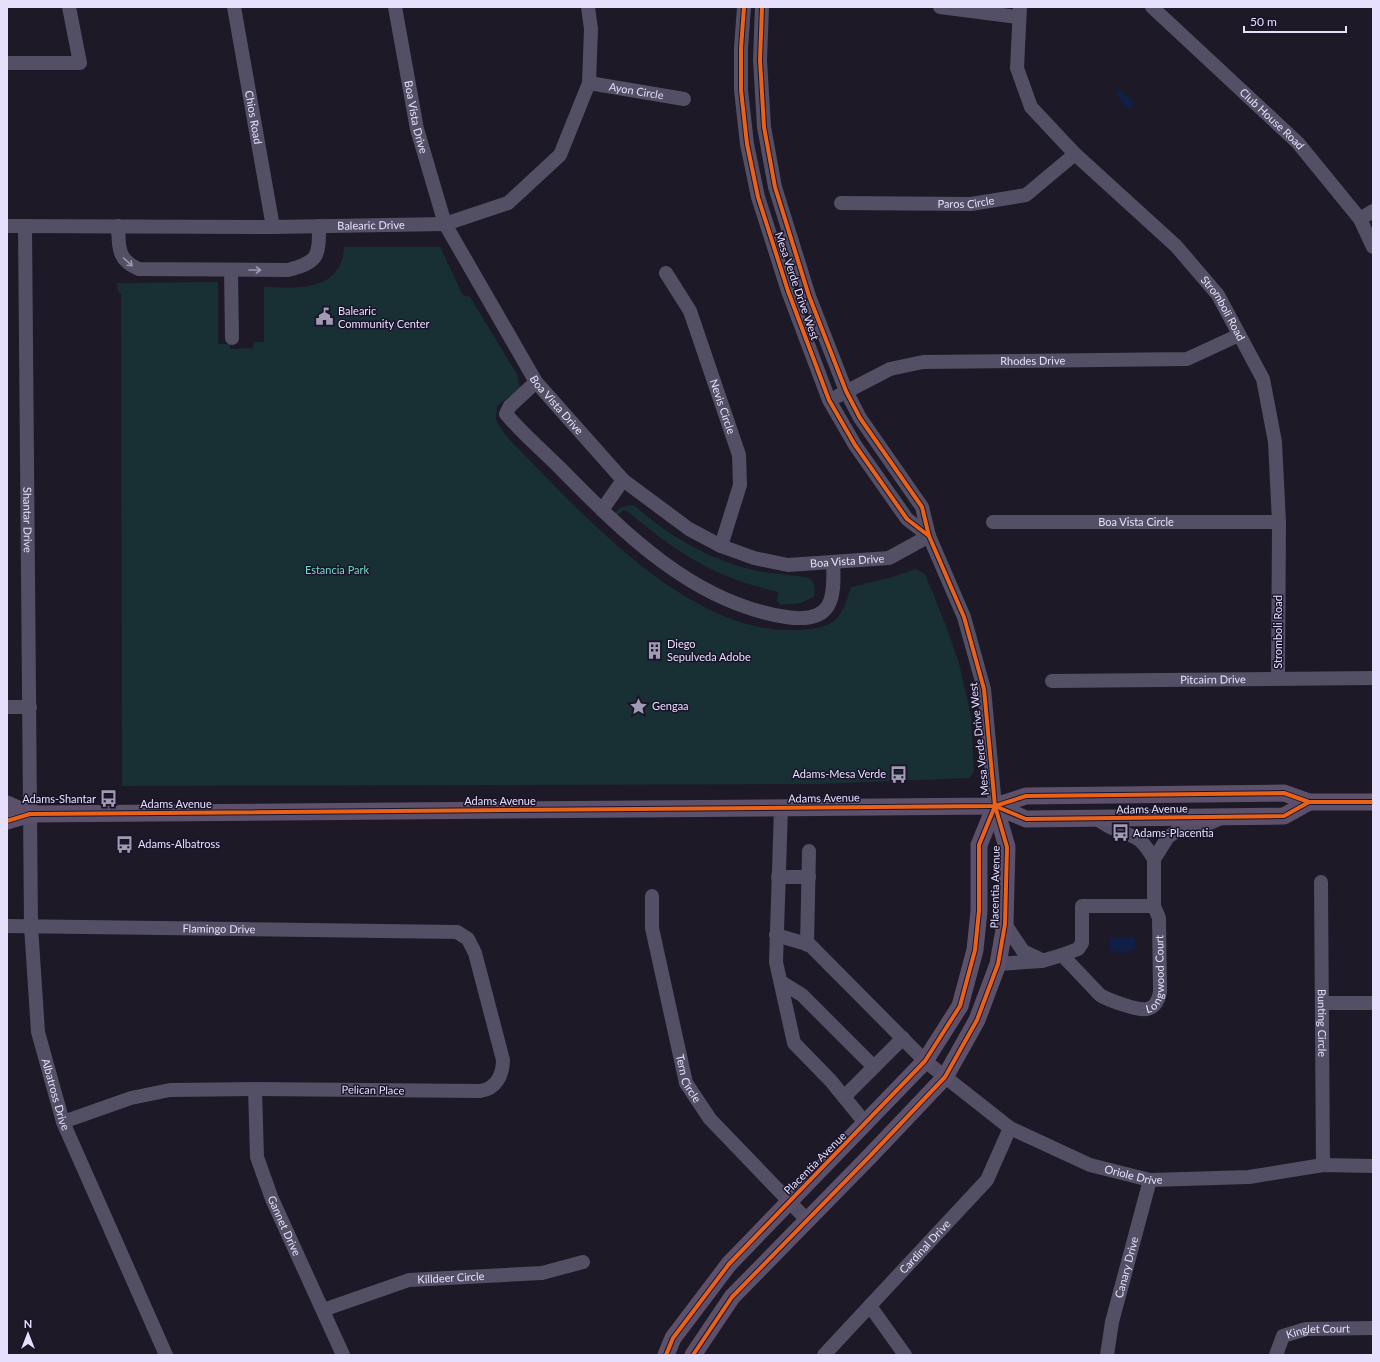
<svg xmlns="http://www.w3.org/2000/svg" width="1380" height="1362" font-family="Lato,sans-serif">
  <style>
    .green { fill: #182f33 }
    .water { fill: #111e45 }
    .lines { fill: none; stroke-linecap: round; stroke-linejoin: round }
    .minor { stroke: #534f65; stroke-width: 14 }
    .major { stroke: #5c506a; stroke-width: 17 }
    .cycleway-casing { stroke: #1a142b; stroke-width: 6 }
    .cycleway { stroke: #ea6118; stroke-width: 4 }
    .oneway { stroke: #9c98b1 }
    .labels { text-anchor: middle; stroke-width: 3; stroke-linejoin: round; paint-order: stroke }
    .street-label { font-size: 11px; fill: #e6e0fd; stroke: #1a142b }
    .poi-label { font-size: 11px; fill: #e6e0fd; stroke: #1a142b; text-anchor: start }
    .park-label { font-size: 11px; fill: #70d9c9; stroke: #1a142b }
  </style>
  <rect width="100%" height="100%" fill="#1d1926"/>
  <g class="green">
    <path d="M 344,247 L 440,247 L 463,295 L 470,297 L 517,374 L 520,388 L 497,406 L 496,420 L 506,436 C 576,507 686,634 794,630 C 833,629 840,623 851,587 L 889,578 L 916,569 L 925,574 L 945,623 L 959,663 L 971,716 L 974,772 L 969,778 L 820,784 L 122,786 L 121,294 L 118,291 L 117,283 L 218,282 L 218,344 L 230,344 L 230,349 L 253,348 L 254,342 L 264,342 L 264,287 C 290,287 329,293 341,262 C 343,258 344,252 344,247 Z"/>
    <path d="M 630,505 L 635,506 C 670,537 712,561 758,571 C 767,573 805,576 809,578 C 816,582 815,591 814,597 L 801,603 L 781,605 L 777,601 L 778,592 C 713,577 677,553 627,511 L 623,510 L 616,517 L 614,515 L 619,508 Z"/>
  </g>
  <g class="water">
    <polygon points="1118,89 1132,99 1134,104 1131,107 1126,108 1116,94"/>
    <polygon points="1109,938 1135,938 1135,949 1130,949 1126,954 1110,950"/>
  </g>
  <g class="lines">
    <g class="minor">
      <path id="s1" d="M 234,7 L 273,227"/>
      <path id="s2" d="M 395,7 L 417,129 L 445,224 L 536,382 L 623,480 L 689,529 L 721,546 L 754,558 L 788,565 L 889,558 L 929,536"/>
      <polyline points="744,7 741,48 741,90 747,144 758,197 788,291 829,400 855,445 907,519 929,536"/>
      <polyline points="762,7 760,60 764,127 775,187 809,296 846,391 860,418 922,507 929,536 964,617 984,689 995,806"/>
      <polyline points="940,7 1018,17"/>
      <path id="s3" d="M 1020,7 L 1017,68 L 1031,107 L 1075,154 L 1176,246 L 1218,295 L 1263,379 L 1275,442 L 1279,522 L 1278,678"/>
      <path id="s4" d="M 1152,7 L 1298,143 L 1360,219 L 1373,247"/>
      <polyline points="7,63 80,63 69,7"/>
      <path id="s5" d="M 589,83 L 684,99"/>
      <path id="s6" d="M 841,203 L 971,204 L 1026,195 L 1075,154"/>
      <polyline points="1360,219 1373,211"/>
      <path id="s7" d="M 7,226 L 273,227 L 445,224 L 508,203 L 560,155 L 589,83 L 591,29 L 588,7"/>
      <path id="s8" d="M 25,226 L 31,926 L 38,1032 L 63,1122 L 166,1355"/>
      <path d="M 118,226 C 119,247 117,260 139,269 L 288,270 C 319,262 319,256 319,226"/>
      <polyline points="231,270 232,338"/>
      <path id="s9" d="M 666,273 L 690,311 L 739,455 L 740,485 L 721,546"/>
      <path d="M 536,382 L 510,406 L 506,414 C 522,433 542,450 560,468 C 623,532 693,603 786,617 C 833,624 835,599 833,562"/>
      <path id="s10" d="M 838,396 L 890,369 L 923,362 L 1187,359 L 1239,335"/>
      <polyline points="602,510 623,480"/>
      <path id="s11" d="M 993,522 L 1279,522"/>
      <path id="s12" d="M 1052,681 L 1373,678"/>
      <polyline points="7,707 30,707"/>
      <polyline points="781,808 776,962 794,1043 831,1081 866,1124"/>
      <path d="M 1097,819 C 1103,823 1110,828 1117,830 C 1139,838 1141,838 1154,859"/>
      <polyline points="1154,859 1168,837 1177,831 1196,829 1221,818"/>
      <polyline points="778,877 809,877"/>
      <path id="s13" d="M 1321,882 L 1323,1165"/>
      <path id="s14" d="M 652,896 L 652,928 L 686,1083 L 710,1119 L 807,1220"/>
      <polyline points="1005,924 1023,951 1042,960"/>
      <path id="s15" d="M 7,926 L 457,932 L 468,939 L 475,953 L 503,1060 C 503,1075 496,1089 480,1091 L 255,1089 L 170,1090 L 131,1098 L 63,1122"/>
      <path id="s16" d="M 776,935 L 810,945 L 925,1061 L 1010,1128 L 1090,1165 L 1150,1180 L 1249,1177 L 1323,1165 L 1373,1166"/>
      <polyline points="807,945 809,851"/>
      <polyline points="1062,955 1078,949 1082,943 1082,906 1154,906"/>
      <path id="s17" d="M 998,964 L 1042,961 L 1062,955 L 1100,995 C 1108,1000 1138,1011 1147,1009 C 1155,1008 1159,999 1160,992 L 1159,918 L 1154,906 L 1154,859"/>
      <polyline points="781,982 802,995 874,1067"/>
      <polyline points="1323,1003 1373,1003"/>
      <path id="s18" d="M 255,1089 L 257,1157 L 272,1199 L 343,1355"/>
      <polyline points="844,1097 903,1038"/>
      <polyline points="870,1306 905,1355"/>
      <path id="s19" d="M 323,1310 L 409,1280 L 542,1273 L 583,1262"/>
      <path id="s20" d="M 824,1355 L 987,1180 L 1010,1128"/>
      <path id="s21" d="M 1107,1355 L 1112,1322 L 1150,1180"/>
      <path id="s22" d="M 1276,1355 L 1283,1336 L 1306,1329 L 1373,1328"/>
    </g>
    <g class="major">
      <polyline points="7,804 30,814"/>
      <polyline points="995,806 1026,819 1284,816 1309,802"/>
      <polyline points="7,821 30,814 995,806 1026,796 1284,793 1309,802 1373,802"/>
      <polyline points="666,1355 673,1338 729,1264 925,1061 960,1006 975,950 979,911 979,845 995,806"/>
      <polyline points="693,1355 732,1297 870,1156 945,1077 977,1020 998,964 1005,924 1007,847 995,806"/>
    </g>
    <defs>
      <g id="cycleway">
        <polyline points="744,7 741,48 741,90 747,144 758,197 788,291 829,400 855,445 907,519 929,536"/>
        <polyline points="995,806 1026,819 1284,816 1309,802"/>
        <polyline points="7,821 30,814 995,806 1026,796 1284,793 1309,802 1373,802"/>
        <polyline points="666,1355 673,1338 729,1264 925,1061 960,1006 975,950 979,911 979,845 995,806"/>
        <polyline points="693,1355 732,1297 870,1156 945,1077 977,1020 998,964 1005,924 1007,847 995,806 984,689 964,617 929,536 922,507 860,418 846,391 809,296 775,187 764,127 760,60 762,7"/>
      </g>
    </defs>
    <use href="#cycleway" class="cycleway-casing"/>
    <use href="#cycleway" class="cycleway"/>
  </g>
  <defs><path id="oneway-shaft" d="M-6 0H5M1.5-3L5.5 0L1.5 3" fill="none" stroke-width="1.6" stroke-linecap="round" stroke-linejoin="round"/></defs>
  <g class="oneway">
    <use href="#oneway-shaft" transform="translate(128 262) rotate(42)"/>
    <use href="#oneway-shaft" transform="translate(255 270)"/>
  </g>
  <defs>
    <symbol id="civic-bare" viewBox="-9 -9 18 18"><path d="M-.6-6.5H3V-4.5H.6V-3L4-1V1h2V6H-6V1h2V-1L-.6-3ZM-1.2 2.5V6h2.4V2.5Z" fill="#a09ab2" stroke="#1a142b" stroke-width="2.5" paint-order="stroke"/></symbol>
    <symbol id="building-bare" viewBox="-9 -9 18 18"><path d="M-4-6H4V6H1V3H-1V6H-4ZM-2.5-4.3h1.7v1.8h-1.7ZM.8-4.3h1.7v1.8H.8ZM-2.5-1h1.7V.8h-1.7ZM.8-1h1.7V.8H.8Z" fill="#a09ab2" stroke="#1a142b" stroke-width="2.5" paint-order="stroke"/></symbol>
    <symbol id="sight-bare" viewBox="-9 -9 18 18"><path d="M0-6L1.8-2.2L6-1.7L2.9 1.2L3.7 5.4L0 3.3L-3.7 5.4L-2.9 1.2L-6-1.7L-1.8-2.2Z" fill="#a09ab2" stroke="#1a142b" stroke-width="2.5" paint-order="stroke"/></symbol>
    <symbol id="bus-bare" viewBox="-9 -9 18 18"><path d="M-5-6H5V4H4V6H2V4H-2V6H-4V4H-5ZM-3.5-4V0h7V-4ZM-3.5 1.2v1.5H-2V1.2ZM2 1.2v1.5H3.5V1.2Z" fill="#a09ab2" stroke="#1a142b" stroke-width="2.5" paint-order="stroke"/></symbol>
  </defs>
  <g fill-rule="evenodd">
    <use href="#civic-bare" x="312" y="304" width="25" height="25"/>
    <use href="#building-bare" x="642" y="638" width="25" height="25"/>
    <use href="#sight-bare" x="626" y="694" width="25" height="25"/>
    <use href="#bus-bare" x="886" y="762" width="25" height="25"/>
    <use href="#bus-bare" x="96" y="786" width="25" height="25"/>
    <use href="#bus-bare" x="1108" y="820" width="25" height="25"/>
    <use href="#bus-bare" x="112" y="832" width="25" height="25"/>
  </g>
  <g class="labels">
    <g class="street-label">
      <text dy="4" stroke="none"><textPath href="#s5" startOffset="48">Ayon Circle</textPath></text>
      <text dy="4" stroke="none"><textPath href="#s1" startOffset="112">Chios Road</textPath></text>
      <text dy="4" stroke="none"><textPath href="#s2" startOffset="112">Boa Vista Drive</textPath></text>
      <text dy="4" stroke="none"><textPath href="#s4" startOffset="164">Club House Road</textPath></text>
      <text dy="4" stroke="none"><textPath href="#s6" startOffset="125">Paros Circle</textPath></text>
      <text dy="4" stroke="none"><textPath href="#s7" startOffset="364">Balearic Drive</textPath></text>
      <text transform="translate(797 286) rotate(71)" y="4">Mesa Verde Drive West</text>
      <text dy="4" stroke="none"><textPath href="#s3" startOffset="382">Stromboli Road</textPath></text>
      <text dy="4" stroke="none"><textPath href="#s10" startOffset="202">Rhodes Drive</textPath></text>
      <text dy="4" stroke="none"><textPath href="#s2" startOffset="436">Boa Vista Drive</textPath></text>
      <text dy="4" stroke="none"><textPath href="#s9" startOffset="146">Nevis Circle</textPath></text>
      <text dy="4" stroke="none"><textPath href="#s8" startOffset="294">Shantar Drive</textPath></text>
      <text dy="4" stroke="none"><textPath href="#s11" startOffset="143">Boa Vista Circle</textPath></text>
      <text dy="4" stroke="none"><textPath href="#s2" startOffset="784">Boa Vista Drive</textPath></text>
      <text transform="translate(1278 632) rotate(-90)" y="4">Stromboli Road</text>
      <text dy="4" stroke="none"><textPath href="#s12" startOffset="161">Pitcairn Drive</textPath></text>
      <text transform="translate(979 739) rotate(-96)" y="4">Mesa Verde Drive West</text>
      <text transform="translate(824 798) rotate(-1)" y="4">Adams Avenue</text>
      <text x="500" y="805">Adams Avenue</text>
      <text x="176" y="808">Adams Avenue</text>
      <text transform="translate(1152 809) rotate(-1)" y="4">Adams Avenue</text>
      <text transform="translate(995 887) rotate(-89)" y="4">Placentia Avenue</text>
      <text dy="4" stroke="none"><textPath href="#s15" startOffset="212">Flamingo Drive</textPath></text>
      <text dy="4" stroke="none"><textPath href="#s17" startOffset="209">Longwood Court</textPath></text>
      <text dy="4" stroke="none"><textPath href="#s13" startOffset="141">Bunting Circle</textPath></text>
      <text dy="4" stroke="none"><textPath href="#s14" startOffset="187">Tern Circle</textPath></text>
      <text transform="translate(373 1090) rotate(1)" y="4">Pelican Place</text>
      <text dy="4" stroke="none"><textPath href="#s8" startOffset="871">Albatross Drive</textPath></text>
      <text transform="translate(815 1163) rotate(-45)" y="4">Placentia Avenue</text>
      <text dy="4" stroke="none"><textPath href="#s16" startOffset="440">Oriole Drive</textPath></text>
      <text dy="4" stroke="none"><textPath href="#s18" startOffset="142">Gannet Drive</textPath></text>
      <text dy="4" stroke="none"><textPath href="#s20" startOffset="148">Cardinal Drive</textPath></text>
      <text dy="4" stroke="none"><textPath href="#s21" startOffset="90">Canary Drive</textPath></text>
      <text dy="4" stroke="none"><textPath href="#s19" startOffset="133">Killdeer Circle</textPath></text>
      <text dy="4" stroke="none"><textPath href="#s22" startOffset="56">Kinglet Court</textPath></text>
    </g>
    <g class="poi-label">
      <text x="338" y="315">Balearic<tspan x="338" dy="13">Community Center</tspan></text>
      <text x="667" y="648">Diego<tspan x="667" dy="13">Sepulveda Adobe</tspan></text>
      <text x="652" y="710">Gengaa</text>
      <text x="886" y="778" text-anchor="end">Adams-Mesa Verde</text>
      <text x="96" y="803" text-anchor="end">Adams-Shantar</text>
      <text x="1133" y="837">Adams-Placentia</text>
      <text x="138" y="848">Adams-Albatross</text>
    </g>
    <g class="park-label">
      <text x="337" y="574">Estancia Park</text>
    </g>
  </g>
  <rect width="1380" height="1362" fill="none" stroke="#e6e0fd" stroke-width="16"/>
  <g transform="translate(28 1334)" stroke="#1a142b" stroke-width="3" paint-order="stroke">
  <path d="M0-3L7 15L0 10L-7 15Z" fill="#e6e0fd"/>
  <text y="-6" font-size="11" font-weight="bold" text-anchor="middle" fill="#e6e0fd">N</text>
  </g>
  <path d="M1244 26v6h102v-6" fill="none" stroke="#e6e0fd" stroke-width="2"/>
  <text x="1250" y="26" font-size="12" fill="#e6e0fd" stroke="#1a142b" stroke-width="3" paint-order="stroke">50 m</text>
</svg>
